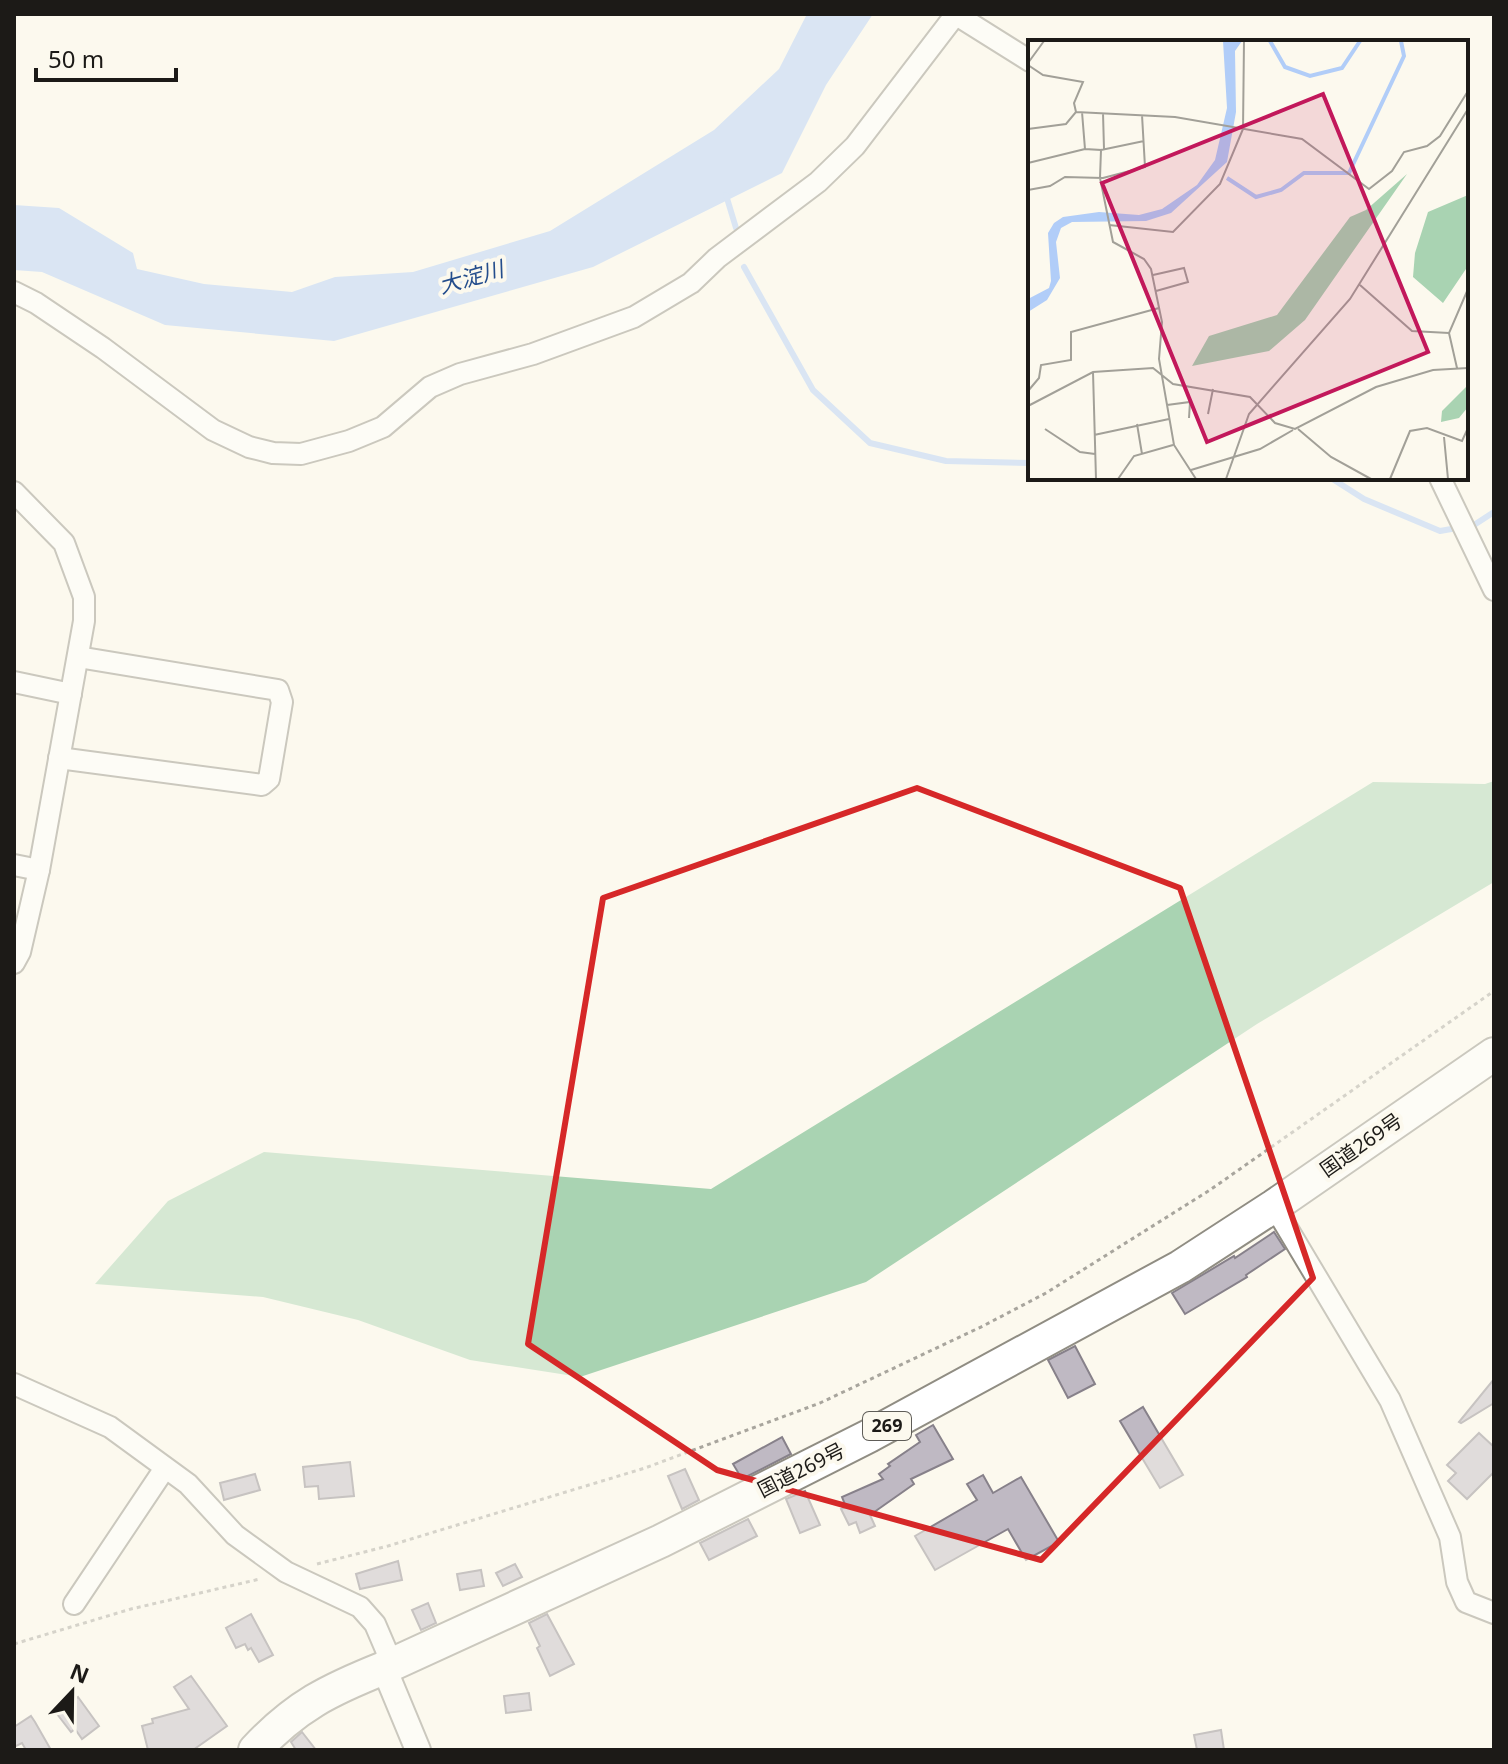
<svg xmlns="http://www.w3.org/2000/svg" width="1508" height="1764" font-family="'Noto Sans','Noto Sans JP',sans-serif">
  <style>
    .green { fill: #a9d3b2 }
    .water { fill: #b1cdf8 }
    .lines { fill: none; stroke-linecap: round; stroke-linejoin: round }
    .stream { stroke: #b1cdf8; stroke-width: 6 }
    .building { fill: #bfb9c3; stroke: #87818a; stroke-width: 2 }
    .minor-casing { stroke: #908d83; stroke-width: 24 }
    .tertiary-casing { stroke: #908d83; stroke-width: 28 }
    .trunk-casing { stroke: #908d83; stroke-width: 36 }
    .path { stroke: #a8a59d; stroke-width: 3; stroke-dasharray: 4 4; stroke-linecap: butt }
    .minor { stroke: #fff; stroke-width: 20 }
    .tertiary { stroke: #fff; stroke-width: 24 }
    .trunk { stroke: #fff; stroke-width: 32 }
    .marked { fill: none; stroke: #d62828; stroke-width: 6; stroke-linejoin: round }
    .labels { text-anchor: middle; stroke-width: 8; stroke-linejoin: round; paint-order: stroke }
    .shield { fill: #fcf9ee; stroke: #5f5d58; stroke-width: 2 }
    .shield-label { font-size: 18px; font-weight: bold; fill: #1c1a17 }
    .street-label { font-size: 20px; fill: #1c1a17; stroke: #fcf9ee }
    .water-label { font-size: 22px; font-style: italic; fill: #244d8c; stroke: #fcf9ee }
    .inset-river { fill: none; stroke: #b1cdf8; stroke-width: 4 }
    .inset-road { fill: none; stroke: #a2a098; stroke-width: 2 }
    .view { fill: #c2185b; fill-opacity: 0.15; stroke: #c2185b; stroke-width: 4 }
    .inset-edge { fill: none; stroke: #1c1a17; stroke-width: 4 }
  </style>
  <rect width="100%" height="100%" fill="#fcf9ee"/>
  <polygon class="green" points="1494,781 1494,882 1257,1024 866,1282 580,1377 470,1360 358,1320 263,1297 95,1284 168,1201 264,1152 711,1189 1373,782 1485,784"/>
  <polygon class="water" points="807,14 873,14 826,85 782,173 593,267 334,341 165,325 42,272 14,270 14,205 59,208 133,253 137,269 204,284 292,292 335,277 413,272 550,231 714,130 779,69"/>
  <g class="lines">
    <g class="stream">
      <polyline points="726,195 736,228"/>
      <polyline points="744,267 813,390 870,443 946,461 1030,463"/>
      <polyline points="1331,478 1364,499 1440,531 1474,525 1494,512"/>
    </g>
  </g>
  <g class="building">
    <polygon points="1274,1232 1285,1249 1246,1275 1247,1277 1185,1314 1172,1293 1234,1256 1235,1258"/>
    <polygon points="1075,1346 1095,1384 1068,1398 1048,1360"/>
    <polygon points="1494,1379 1494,1403 1461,1423 1459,1422"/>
    <polygon points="1143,1407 1183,1475 1160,1488 1120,1421"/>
    <polygon points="933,1425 953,1459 911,1479 914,1484 870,1515 875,1526 860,1533 856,1522 849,1525 841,1509 846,1507 842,1497 883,1479 879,1474 890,1466 888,1464 920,1442 916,1435"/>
    <polygon points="1479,1433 1494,1447 1494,1472 1467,1499 1448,1481 1456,1473 1447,1465"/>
    <polygon points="782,1437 791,1454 742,1479 733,1464"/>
    <polygon points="350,1462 354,1496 319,1499 318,1486 305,1487 303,1467"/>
    <polygon points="685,1469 699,1500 682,1509 668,1476"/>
    <polygon points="255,1474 260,1490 224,1500 220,1483"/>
    <polygon points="983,1475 993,1493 1021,1477 1059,1542 1026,1560 1008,1529 935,1570 915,1536 977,1500 967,1484"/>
    <polygon points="805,1491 820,1525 800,1533 786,1499"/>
    <polygon points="748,1519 757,1536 709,1560 700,1543"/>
    <polygon points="398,1561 402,1580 360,1589 356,1574"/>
    <polygon points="515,1564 522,1577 503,1586 496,1573"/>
    <polygon points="481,1570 484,1586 460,1590 457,1574"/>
    <polygon points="428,1603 436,1623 421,1630 412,1610"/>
    <polygon points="251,1614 273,1655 259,1662 251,1648 248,1650 245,1644 236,1648 226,1628"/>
    <polygon points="547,1614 574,1664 550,1676 537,1648 540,1646 529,1623"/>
    <polygon points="191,1676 227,1726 193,1750 148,1750 142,1726 153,1723 152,1719 189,1709 174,1687"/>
    <polygon points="529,1693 531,1710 506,1713 504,1696"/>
    <polygon points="78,1697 99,1726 82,1739 75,1729 71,1732 57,1714"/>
    <polygon points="31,1716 35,1722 51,1750 26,1750 22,1743 14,1747 14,1727"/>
    <polygon points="1221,1730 1224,1750 1197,1750 1194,1735"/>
    <polygon points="302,1732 316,1750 296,1750 291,1742"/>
  </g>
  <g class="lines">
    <defs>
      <g id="minor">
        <polyline points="955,14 1030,61"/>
        <polyline points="14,292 36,303 103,348 213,430 249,447 273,453 301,454 349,441 383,427 430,387 460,374 533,354 634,317 691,283 717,258 818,182 855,146 956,14"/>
        <polyline points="1440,478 1494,590"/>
        <polyline points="14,492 64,543 84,597 84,621 39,870 20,952 14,963"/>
        <polyline points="14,682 71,694"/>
        <polyline points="59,758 262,785 269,779 282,702 278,690 78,657"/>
        <polyline points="14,865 39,870"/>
        <polyline points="1274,1206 1390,1400 1450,1537 1457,1582 1466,1602 1494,1613"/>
        <polyline points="14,1384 110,1427 188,1484 235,1535 286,1572 360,1607 375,1624 387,1652 384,1668"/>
        <polyline points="74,1604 165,1468"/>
      </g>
      <polyline id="tertiary" points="384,1668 418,1750"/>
      <path id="trunk" d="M 255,1750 C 296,1706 329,1690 384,1668 L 661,1541 L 869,1436 L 1180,1267 L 1274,1206 L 1494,1054"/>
    </defs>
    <use href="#minor" class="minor-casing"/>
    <use href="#tertiary" class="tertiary-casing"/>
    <use href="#trunk" class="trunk-casing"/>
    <g class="path">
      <polyline points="317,1564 388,1546 645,1468 820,1403 983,1326 1046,1293 1210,1190 1494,991"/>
      <polyline points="14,1644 131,1609 260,1579"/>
    </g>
    <use href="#minor" class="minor"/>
    <use href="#tertiary" class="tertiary"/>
    <use href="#trunk" class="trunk"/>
  </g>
  <path d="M0 0H1508V1764H0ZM 917,788 L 1180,888 L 1313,1278 L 1041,1560 L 717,1470 L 528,1344 L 603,898 Z" fill="#fcf9ee" fill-opacity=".55" fill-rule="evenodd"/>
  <path class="marked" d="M 917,788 L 1180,888 L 1313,1278 L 1041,1560 L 717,1470 L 528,1344 L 603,898 Z"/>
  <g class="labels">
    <rect class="shield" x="863" y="1412" width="48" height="28" rx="6"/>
    <g class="shield-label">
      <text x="887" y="1432">269</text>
    </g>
    <g class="street-label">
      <text transform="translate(1361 1145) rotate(-35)" y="7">国道269号</text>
      <text transform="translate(801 1470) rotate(-27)" y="7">国道269号</text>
    </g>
    <g class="water-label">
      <text transform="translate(471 277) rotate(-16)" y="8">大淀川</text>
    </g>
  </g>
  <g transform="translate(1028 40)">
    <rect width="440" height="440" fill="#fcf9ee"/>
    <path d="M 379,134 L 277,280 L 241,311 L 164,326 L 181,296 L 249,275 L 322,177 L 338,170 ZM 440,155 L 440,226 L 415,263 L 385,237 L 387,213 L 400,172 ZM 440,345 L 440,367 L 431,378 L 413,382 L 414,371 Z" fill="#a9d3b2"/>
    <path d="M 195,1 L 214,1 L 207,11 L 208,72 L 199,122 L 143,173 L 118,181 L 44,182 L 33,188 L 28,202 L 32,238 L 19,260 L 0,272 L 0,259 L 21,248 L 23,241 L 20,193 L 26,183 L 35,177 L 71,172 L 111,175 L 134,169 L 169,145 L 187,120 L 199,68 Z" fill="#b1cdf8"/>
    <path class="inset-river" d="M 242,1 L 257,27 L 282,36 L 314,28 L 332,1M 199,138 L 228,157 L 253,150 L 276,133 L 321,133 L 376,16 L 373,1"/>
    <path class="inset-road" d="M 0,23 L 16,1M 0,25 L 15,35 L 55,42 L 46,63 L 48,72 L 38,84 L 0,89M 48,72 L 147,77 L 274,99 L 341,149 L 364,131 L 376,112 L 399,106 L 412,96 L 440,51M 54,72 L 57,109 L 73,110 L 72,138 L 85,202 L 116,219 L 123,229 L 134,282 L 131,319 L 146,405 L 168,439M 75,73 L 76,109M 73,110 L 116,101M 0,123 L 57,109M 0,150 L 22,146 L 37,137 L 75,138 L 117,127 L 114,75M 81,185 L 145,192 L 192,144 L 215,89 L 216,1M 125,235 L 156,228 L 160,242 L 128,251M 332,245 L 384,291 L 421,293M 429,328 L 421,293 L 440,249M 65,332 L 68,439M 0,351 L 11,338 L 13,325 L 43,320 L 43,292 L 131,268M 139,365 L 162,362 L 161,378M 0,366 L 65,332 L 125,328 L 145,344 L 222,357 L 247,383 L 267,389 L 348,347 L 405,330 L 440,328M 180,374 L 185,349M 109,384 L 114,414M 17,389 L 52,412 L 67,414M 270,389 L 303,417 L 343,439M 66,395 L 141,379M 416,397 L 420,439M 163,430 L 232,409 L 265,390M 90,439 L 106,416 L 145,405M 198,439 L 221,374 L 322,259 L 440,69M 362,439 L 382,391 L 399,388 L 434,401 L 440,388"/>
    <path class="view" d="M 295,54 L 400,312 L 179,402 L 74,143 Z"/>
    <rect width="440" height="440" class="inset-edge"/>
  </g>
  <rect width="1508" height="1764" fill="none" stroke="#1c1a17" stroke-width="32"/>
  <g transform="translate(72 1692) rotate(22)" stroke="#fcf9ee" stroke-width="6" paint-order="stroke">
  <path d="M0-6L14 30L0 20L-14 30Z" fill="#1c1a17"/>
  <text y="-12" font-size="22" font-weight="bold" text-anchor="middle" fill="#1c1a17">N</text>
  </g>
  <path d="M36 68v12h140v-12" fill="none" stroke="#1c1a17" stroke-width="4"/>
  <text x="48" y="68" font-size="24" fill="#1c1a17" stroke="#fcf9ee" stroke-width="6" paint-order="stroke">50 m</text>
</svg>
